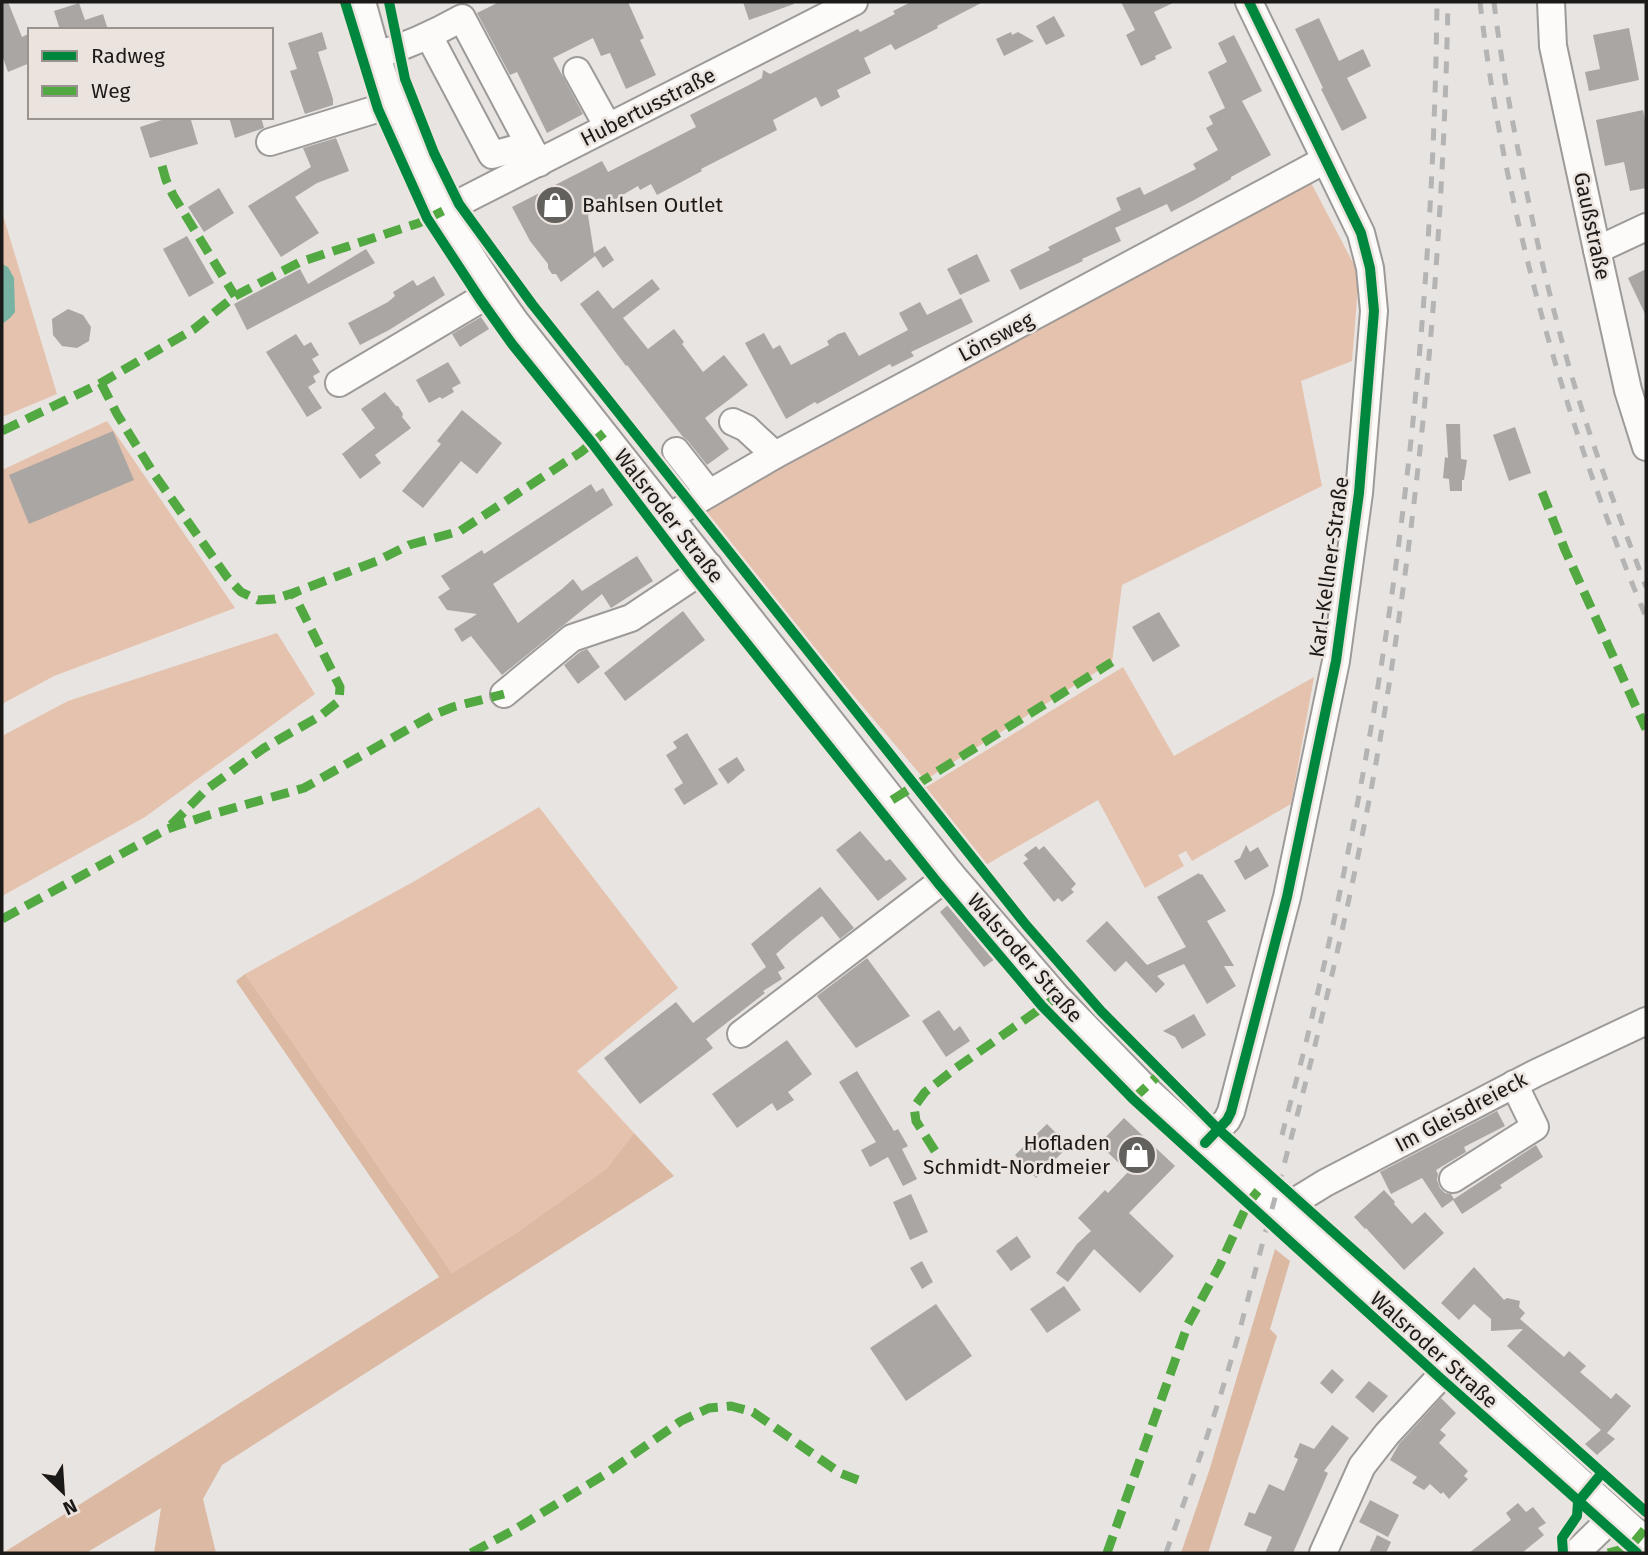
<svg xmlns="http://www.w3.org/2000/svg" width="1648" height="1555" font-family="'Fira Sans',sans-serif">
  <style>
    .green { fill: #e5c2ad }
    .forest { fill: #dcb9a3 }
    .water { fill: #77b2a3 }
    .building { fill: #a9a6a4 }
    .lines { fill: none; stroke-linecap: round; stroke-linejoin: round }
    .minor-casing { stroke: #9d9a98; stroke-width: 30 }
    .minor { stroke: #fcfbfa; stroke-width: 26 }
    .rail { stroke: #b5b4b4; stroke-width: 5; stroke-dasharray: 12 12; stroke-linecap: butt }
    .quiet { stroke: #52a942; stroke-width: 9; stroke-dasharray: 18 9; stroke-linecap: butt }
    .cycleway-casing { stroke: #ebe3de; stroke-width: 15 }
    .cycleway { stroke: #00873e; stroke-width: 10 }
    .labels { text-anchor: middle; stroke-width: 5; stroke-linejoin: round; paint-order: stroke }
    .street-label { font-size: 21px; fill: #1c1a18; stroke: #ebe3de }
    .poi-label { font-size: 21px; fill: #1c1a18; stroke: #ebe3de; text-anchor: start }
  </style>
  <rect width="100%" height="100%" fill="#e8e4e1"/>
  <g class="green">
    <polygon points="1309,179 1359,274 1352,361 1301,381 1322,486 1122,585 1112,662 925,780 698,512"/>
    <polygon points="2,212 57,394 2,417"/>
    <polygon points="107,421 235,608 54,676 2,704 2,470"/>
    <polygon points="277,633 315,694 145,817 2,896 2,736 68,701"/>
    <polygon points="1123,667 1174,756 1314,677 1291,804 1192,861 1186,851 1178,855 1184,866 1145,888 1098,800 984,866 923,789"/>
    <polygon points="539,807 678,988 577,1071 634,1133 606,1169 513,1235 452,1273 245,974 413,882"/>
  </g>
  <g class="forest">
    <polygon points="245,974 452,1273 513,1235 606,1169 634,1133 674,1176 222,1465 203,1499 216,1553 154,1553 161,1508 86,1553 3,1553 439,1277 236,981"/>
    <polygon points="1275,1249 1290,1261 1270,1329 1277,1336 1208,1553 1181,1553 1210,1468"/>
  </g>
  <polygon class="water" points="2,264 8,267 14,278 15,312 10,318 2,324"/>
  <g class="building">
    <polygon points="2,2 8,2 22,37 30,33 30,63 8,72 2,55"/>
    <polygon points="499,2 628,2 644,38 640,40 656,75 626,89 610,53 601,56 593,38 553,58 583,114 547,133 517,72 510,75 477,13"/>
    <polygon points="743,2 794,2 794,4 749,20"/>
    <polygon points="911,2 983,2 937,26 938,28 895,50 891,44 864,58 871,73 837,90 840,97 821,107 816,97 773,120 777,130 701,169 702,171 657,195 651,184 640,190 638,186 588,215 594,253 605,246 614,260 603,268 595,256 561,282 556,274 552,274 548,268 548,264 530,241 512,207 602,161 608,172 696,127 690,115 751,84 762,78 763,70 770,74 858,29 860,32 895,14 893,11"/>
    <polygon points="1121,2 1175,2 1154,12 1172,48 1155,56 1156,59 1141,66 1126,35 1135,30"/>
    <polygon points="79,3 85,20 103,14 108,30 60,30 54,11"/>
    <polygon points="1054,16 1065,36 1046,45 1036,26"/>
    <polygon points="1319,18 1339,61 1363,49 1371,66 1347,78 1367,118 1342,131 1321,89 1323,88 1295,29"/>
    <polygon points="1629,28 1639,80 1589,91 1585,72 1600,69 1593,35"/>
    <polygon points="322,32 327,49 318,52 333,99 333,105 305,114 290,71 297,69 288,43"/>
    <polygon points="1011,32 1012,35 1018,32 1034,41 1004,56 996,39"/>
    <polygon points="1234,35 1262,91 1242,101 1271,155 1231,177 1231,179 1196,199 1171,212 1167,204 1115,228 1121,241 1082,259 1083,261 1020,290 1010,270 1050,250 1048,247 1121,210 1116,198 1140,187 1144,195 1196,169 1193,164 1218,150 1206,128 1213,124 1209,116 1225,108 1208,72 1227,62 1218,43"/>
    <polygon points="1643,110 1646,126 1646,188 1630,191 1624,162 1605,166 1596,120"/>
    <polygon points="171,117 190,117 198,144 150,158 140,127"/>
    <polygon points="229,117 261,117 264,128 235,138"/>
    <polygon points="336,138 349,171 317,183 295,197 319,233 281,257 248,206 311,167 303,148"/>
    <polygon points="219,188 234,213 204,232 188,207"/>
    <polygon points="187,236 214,283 189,297 163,249"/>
    <polygon points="366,249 375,263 247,330 234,304 300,269 308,284"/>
    <polygon points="977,254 990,281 960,295 947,269"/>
    <polygon points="1646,269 1646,316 1628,278"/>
    <polygon points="434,276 445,295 389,330 360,345 348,323 388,302 395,296 393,292 413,280 417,286"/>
    <polygon points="652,279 660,289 623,318 648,349 674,329 684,342 682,344 703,372 724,355 748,385 705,418 729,449 707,465 688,441 683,437 627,365 626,366 580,304 598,290 613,309"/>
    <polygon points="961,298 973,322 911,352 914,356 892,367 890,364 817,404 815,402 786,419 745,343 764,333 773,349 780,345 791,365 829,345 827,341 838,334 845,332 859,356 908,330 899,313 920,302 927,315"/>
    <polygon points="68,309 83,315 91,327 89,341 77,348 62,346 53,335 52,319"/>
    <polygon points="481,317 489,329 460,347 452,334"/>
    <polygon points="296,334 304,346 311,342 319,355 312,359 320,372 313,376 316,382 308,387 322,408 307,417 266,352"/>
    <polygon points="448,362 461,383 452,388 454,392 442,399 440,397 429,403 416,380"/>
    <polygon points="385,392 396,406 398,406 403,414 402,417 411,428 375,455 381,463 360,479 342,454 375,428 361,409"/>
    <polygon points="462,410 502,443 477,474 461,461 423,508 402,491 441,444 437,441"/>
    <polygon points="1446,424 1460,424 1461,459 1467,460 1464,480 1462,480 1462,491 1450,491 1449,479 1443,478 1445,457 1448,458"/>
    <polygon points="1515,427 1531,473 1509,481 1493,435"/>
    <polygon points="113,431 134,480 29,524 9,475"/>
    <polygon points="591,484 596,492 603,488 613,505 493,584 518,623 562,589 573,579 582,591 637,556 653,581 611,608 602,594 502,675 471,636 462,642 454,629 477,614 447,610 438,597 450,589 441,576 482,550 484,554"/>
    <polygon points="683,611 705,640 625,701 604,673"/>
    <polygon points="1159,612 1180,646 1153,662 1132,627"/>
    <polygon points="587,649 600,667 578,684 564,665 580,652"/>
    <polygon points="687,733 718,784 684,805 674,789 683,783 666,755 677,748 673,742"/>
    <polygon points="737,757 745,770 728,784 718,769"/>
    <polygon points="860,831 886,861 890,859 907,879 878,901 836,850"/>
    <polygon points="1246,845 1250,852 1258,847 1269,866 1245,880 1234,861 1240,858"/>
    <polygon points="1036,846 1039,850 1044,846 1076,884 1071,889 1074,892 1062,902 1058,898 1054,902 1023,863 1028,859 1024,855"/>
    <polygon points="1199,873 1200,875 1202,874 1226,911 1207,921 1234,966 1224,966 1236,986 1223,994 1207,1004 1184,964 1157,976 1165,984 1156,993 1126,961 1115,972 1086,941 1107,921 1147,965 1186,947 1157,897"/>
    <polygon points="820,887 854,928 840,939 822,916 792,940 776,954 785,968 778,972 782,979 763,991 765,993 706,1039 713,1048 640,1104 604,1058 676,1002 693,1023 766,967 751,944"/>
    <polygon points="950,903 995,959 984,967 940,912"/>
    <polygon points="867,958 910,1016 856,1048 817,996"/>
    <polygon points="939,1010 954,1031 960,1026 970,1041 946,1057 922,1021"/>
    <polygon points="1194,1014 1206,1035 1182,1049 1175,1037 1163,1031"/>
    <polygon points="787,1040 812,1074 788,1092 794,1100 777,1111 772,1103 737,1128 712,1094"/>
    <polygon points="857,1071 894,1131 898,1129 908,1146 902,1149 917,1179 903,1186 888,1157 870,1167 861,1150 876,1142 839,1082"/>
    <polygon points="1497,1111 1505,1126 1464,1147 1466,1152 1436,1170 1438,1174 1437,1180 1440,1188 1445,1193 1451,1194 1454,1199 1536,1145 1543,1157 1500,1185 1502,1188 1462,1214 1453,1200 1442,1208 1422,1178 1391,1194 1380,1172"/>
    <polygon points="1124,1118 1175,1166 1129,1213 1174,1256 1140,1293 1094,1249 1068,1282 1056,1273 1077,1244 1091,1231 1078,1218 1105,1190 1108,1193 1128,1172 1099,1144"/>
    <polygon points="1047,1124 1069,1146 1036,1178 1015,1155"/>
    <polygon points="1384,1190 1395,1202 1394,1204 1412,1224 1425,1212 1444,1233 1404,1270 1366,1228 1365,1229 1354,1217"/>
    <polygon points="911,1194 928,1232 910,1240 893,1202"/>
    <polygon points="1017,1236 1031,1257 1011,1271 996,1251"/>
    <polygon points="922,1261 933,1282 922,1289 910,1268"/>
    <polygon points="1474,1267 1504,1300 1507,1298 1520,1301 1519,1307 1525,1313 1520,1319 1564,1357 1569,1351 1586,1366 1580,1372 1595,1385 1611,1399 1616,1393 1631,1406 1607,1433 1615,1439 1597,1455 1585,1444 1601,1430 1507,1346 1523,1329 1491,1331 1491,1319 1474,1304 1459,1320 1441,1303"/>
    <polygon points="1064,1286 1081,1310 1047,1333 1030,1309"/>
    <polygon points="936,1304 972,1356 906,1401 870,1348"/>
    <polygon points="1332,1369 1344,1380 1332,1394 1320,1383"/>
    <polygon points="1369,1381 1388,1396 1373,1413 1355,1397"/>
    <polygon points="1441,1398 1456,1413 1440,1430 1446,1435 1439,1443 1468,1471 1464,1476 1468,1479 1449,1499 1443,1492 1441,1494 1430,1484 1424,1490 1412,1483 1417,1477 1390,1460 1399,1444"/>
    <polygon points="1332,1425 1349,1438 1324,1471 1328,1473 1293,1553 1265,1553 1272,1537 1244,1525 1249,1512 1255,1514 1269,1484 1284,1491 1298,1459 1294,1457 1300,1443 1314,1449"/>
    <polygon points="1370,1500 1399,1515 1388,1537 1359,1522"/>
    <polygon points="1518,1503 1526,1512 1533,1507 1546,1523 1538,1528 1544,1535 1522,1553 1469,1553 1511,1520 1506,1513"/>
    <polygon points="1377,1535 1391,1542 1386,1553 1369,1553"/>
  </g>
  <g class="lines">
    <defs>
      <g id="minor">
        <path d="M 362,2 C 372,36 380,72 394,105 C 424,184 466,252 515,321 L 951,874 L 1057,997 L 1145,1088 L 1205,1143 L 1646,1541"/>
        <polyline points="1551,2 1553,46 1597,250 1628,390 1646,447"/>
        <polyline points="429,36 492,155 529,145"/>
        <path d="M 377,55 C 407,46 435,33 462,18 L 539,163"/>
        <polyline points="577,71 608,127"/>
        <polyline points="270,142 393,104"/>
        <polyline points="443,211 854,2"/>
        <polyline points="1597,250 1646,227"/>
        <polyline points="339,383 494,291"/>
        <polyline points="733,422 746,428 775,455"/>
        <polyline points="676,451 709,493"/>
        <polyline points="669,517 775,455 1325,160"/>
        <polyline points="504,694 572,638 631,618 709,566"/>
        <polyline points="741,1034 951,874"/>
        <polyline points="1205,1143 1227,1120 1231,1112 1287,897 1336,661 1359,493 1374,311 1370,268 1361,233 1249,2"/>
        <polyline points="1453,1179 1535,1127 1514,1084"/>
        <polyline points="1283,1214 1299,1199 1325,1183 1536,1073 1646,1021"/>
        <polyline points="1323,1553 1362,1466 1387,1434 1451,1365"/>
        <polyline points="1576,1553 1616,1514"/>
      </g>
    </defs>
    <use href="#minor" class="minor-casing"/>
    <use href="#minor" class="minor"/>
    <g class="rail">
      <path d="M 1480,2 C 1504,210 1565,424 1646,617"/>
      <path d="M 1494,2 C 1503,78 1518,152 1534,227 C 1546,280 1559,334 1575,387 C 1595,454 1621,521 1646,587"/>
      <path d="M 1282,1135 C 1292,1096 1303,1057 1312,1017 C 1391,685 1433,343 1437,2"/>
      <path d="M 1166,1553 C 1189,1488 1213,1423 1232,1357 C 1244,1316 1254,1275 1265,1234 C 1310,1073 1350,911 1379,746 C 1421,500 1443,251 1448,2"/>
    </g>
    <g class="quiet">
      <polyline points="162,166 166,180 173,195 235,296"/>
      <polyline points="101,383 117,414 154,474 227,577 241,592 258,600 275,599 293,593 377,561 409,545 460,531 581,452 604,433"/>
      <polyline points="2,431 101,383 194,329 235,296 300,262 419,223 443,211"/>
      <polyline points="1542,492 1565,550 1646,729"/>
      <polyline points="892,800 1112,662"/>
      <polyline points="171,825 207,789 264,748 320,716 339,701 340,687 293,593"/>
      <polyline points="2,919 167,829 209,815 304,788 433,715 453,707 504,694"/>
      <polyline points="1133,1099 1162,1072"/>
      <polyline points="935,1151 916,1121 914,1107 925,1092 956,1068 1057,997"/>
      <polyline points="471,1553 514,1530 604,1475 681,1421 709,1408 731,1406 753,1412 840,1473 858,1480"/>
      <polyline points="1107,1553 1188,1324 1220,1265 1248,1203 1258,1191"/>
      <polyline points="1608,1553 1630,1547 1646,1528"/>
    </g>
    <defs>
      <g id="cycleway">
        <polyline points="345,2 378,109 427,218 480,299 512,344 592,443 693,576 938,883 1042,1006 1133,1099 1439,1377 1637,1553"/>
        <polyline points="389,2 405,79 434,153 459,204 532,304 1026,925 1101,1011 1218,1129 1646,1512"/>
        <polyline points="1205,1143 1227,1120 1231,1112 1287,897 1336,661 1359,493 1374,311 1370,268 1361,233 1249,2"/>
        <polyline points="1563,1553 1562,1538 1577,1516 1578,1502 1602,1473"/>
      </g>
    </defs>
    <use href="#cycleway" class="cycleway-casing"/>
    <use href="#cycleway" class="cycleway"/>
  </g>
  <defs>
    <symbol id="shop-disc" viewBox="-11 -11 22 22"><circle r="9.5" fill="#63615e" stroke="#ebe3de"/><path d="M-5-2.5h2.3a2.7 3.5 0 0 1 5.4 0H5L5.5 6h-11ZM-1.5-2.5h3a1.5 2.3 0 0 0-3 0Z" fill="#fff"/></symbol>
  </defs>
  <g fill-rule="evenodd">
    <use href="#shop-disc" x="533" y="183" width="44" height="44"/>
    <use href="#shop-disc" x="1115" y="1133" width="44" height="44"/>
  </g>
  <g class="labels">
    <g class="street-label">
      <text transform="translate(648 107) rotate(-27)" y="7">Hubertusstraße</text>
      <text transform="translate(1592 226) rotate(78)" y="7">Gaußstraße</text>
      <text transform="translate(996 337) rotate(-28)" y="7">Lönsweg</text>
      <text transform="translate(669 516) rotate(52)" y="7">Walsroder Straße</text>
      <text transform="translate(1329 567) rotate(-82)" y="7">Karl-Kellner-Straße</text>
      <text transform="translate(1025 958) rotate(49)" y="7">Walsroder Straße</text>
      <text transform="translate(1461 1112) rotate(-28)" y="7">Im Gleisdreieck</text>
      <text transform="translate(1434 1350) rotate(42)" y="7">Walsroder Straße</text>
    </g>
    <g class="poi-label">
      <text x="582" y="212">Bahlsen Outlet</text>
      <text x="1110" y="1150" text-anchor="end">Hofladen<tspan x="1110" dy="24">Schmidt-Nordmeier</tspan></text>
    </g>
  </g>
  <rect width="1648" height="1555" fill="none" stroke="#1c1a18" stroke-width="7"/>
  <rect x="28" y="28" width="245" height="91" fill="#ebe3de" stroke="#98938f" stroke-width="2"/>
  <rect x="42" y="51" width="35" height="10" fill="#00873e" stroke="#98938f" stroke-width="2"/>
  <text x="91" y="63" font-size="21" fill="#1c1a18">Radweg</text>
  <rect x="42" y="86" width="35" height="10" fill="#52a942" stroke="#98938f" stroke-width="2"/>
  <text x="91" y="98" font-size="21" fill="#1c1a18">Weg</text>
  <g transform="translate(63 1492) rotate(155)" stroke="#ebe3de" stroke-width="5" paint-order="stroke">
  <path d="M0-5L12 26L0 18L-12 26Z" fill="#1c1a18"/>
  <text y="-10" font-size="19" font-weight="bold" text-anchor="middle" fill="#1c1a18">N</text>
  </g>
</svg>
